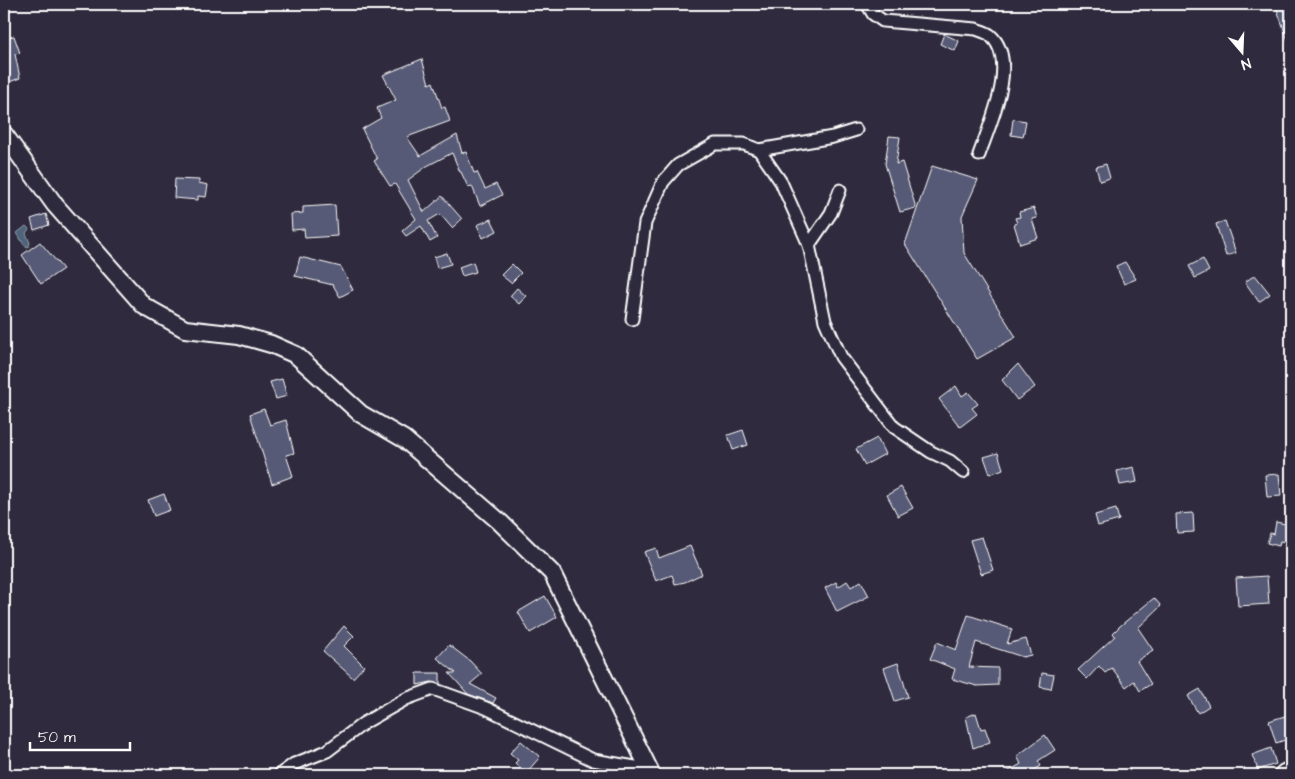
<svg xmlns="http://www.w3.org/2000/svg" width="1295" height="779" font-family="'Architects Daughter',sans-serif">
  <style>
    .water { fill: #4f637a; stroke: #95a1af }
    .building { fill: #575a76; stroke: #fff }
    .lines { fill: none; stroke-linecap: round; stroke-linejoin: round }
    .street-casing { stroke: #fff; stroke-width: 15 }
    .secondary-casing { stroke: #fff; stroke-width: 20 }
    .street { stroke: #2f2a3d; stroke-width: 11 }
    .secondary { stroke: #2f2a3d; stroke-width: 16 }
  </style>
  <rect width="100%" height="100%" fill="#2f2a3d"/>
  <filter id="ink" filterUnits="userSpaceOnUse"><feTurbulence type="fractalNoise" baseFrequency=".02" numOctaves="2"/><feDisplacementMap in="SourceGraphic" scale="10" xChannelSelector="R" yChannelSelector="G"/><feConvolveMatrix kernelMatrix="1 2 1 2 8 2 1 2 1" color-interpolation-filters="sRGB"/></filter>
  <g filter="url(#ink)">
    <polygon class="water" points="26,226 29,229 26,233 30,243 28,247 24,245 17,233"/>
    <g class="building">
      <polygon points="1275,4 1291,4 1291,46 1290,46"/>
      <polygon points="4,28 9,37 14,36 20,53 15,54 20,78 4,84"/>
      <polygon points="944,34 959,41 955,51 940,44"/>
      <polygon points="422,59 429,84 433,82 442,108 445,107 450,121 407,137 420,156 457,135 462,153 466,152 474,173 477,172 485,189 496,184 502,195 480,206 472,186 468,187 461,172 460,172 452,153 427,166 408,180 424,212 442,196 462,219 452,228 440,214 428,221 437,238 430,242 421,226 406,236 402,231 416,219 395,184 390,186 374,161 377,159 362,129 381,118 377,108 396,100 383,75"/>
      <polygon points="1013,119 1026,121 1023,137 1011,135"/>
      <polygon points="889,136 900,137 896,164 902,162 916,208 900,212 885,164"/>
      <polygon points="1106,164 1110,178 1100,181 1096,167"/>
      <polygon points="932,166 978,180 962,216 964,253 1016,337 977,359 905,244"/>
      <polygon points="175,179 199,180 199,183 208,185 206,197 198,196 198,200 174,198"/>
      <polygon points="335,205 337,236 305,238 304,229 292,230 291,214 303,213 303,207"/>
      <polygon points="1034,208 1037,218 1032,219 1038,238 1020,244 1014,224 1017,223 1015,218 1020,217 1019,212"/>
      <polygon points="46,214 49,225 34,230 31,219"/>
      <polygon points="491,219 497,231 483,238 477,225"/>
      <polygon points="1225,221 1236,253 1226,256 1216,224"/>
      <polygon points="40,242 63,269 41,284 22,255"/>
      <polygon points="447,253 451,264 437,268 434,257"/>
      <polygon points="300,257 341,267 353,290 340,297 333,285 295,276"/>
      <polygon points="1203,259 1209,271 1195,278 1189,266"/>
      <polygon points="473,262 476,272 462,276 459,267"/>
      <polygon points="1125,262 1136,279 1124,284 1116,266"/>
      <polygon points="512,264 521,273 511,283 501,275"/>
      <polygon points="1255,275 1270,294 1259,302 1245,282"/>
      <polygon points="517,288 526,296 519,304 510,296"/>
      <polygon points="1018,364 1035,387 1017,400 1002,380"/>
      <polygon points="282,379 287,396 276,399 270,382"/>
      <polygon points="956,386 962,396 968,392 978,404 972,408 977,414 960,427 939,399"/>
      <polygon points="264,409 270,425 286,420 294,453 286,455 293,476 272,484 250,414"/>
      <polygon points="743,430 748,445 733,450 728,435"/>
      <polygon points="877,438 885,454 865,465 856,449"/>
      <polygon points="998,453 1003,469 990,474 984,457"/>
      <polygon points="1134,467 1137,482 1120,485 1117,471"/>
      <polygon points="1279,474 1281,496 1267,497 1265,475"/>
      <polygon points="901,487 913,508 898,516 887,495"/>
      <polygon points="164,494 170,510 154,516 148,500"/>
      <polygon points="1116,509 1119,520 1098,526 1095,515"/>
      <polygon points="1193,513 1194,532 1177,533 1176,514"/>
      <polygon points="1276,522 1290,525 1286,542 1280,541 1279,546 1267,543 1270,533 1274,534"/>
      <polygon points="982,537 993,570 981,574 970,540"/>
      <polygon points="690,546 702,574 685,582 675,584 672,575 656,581 644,552 656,548 659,558"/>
      <polygon points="1267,576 1269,604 1238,606 1236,578"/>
      <polygon points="847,581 851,587 861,581 869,596 837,612 825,588 836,582 838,587"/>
      <polygon points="545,596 557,617 530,633 518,612"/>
      <polygon points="1154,598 1161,606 1138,628 1153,650 1137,661 1151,684 1140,691 1134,681 1126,687 1112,668 1105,673 1099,666 1087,679 1078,670 1115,636 1113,633 1120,626"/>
      <polygon points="968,615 1012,629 1007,644 1026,639 1031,655 1023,657 976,642 969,667 998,668 998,685 977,686 952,679 955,669 930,659 937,642 956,650"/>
      <polygon points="344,626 354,636 344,646 364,666 353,678 323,651"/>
      <polygon points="449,645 470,661 482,674 470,684 496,698 493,703 468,694 449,673 456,673 437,658"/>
      <polygon points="898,663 908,697 895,701 884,668"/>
      <polygon points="417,673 440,673 440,684 431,682 417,685"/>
      <polygon points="1042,673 1054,675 1051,689 1040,687"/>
      <polygon points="1200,689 1209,706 1198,713 1188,696"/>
      <polygon points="976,713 981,729 985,728 990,742 973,748 966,717"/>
      <polygon points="1291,714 1291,738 1276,743 1269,721"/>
      <polygon points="1045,735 1055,750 1038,761 1041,766 1026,775 1002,775 1021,764 1017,756"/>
      <polygon points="521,741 540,757 526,773 515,763 518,760 510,753"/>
      <polygon points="1271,748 1276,764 1258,770 1252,755"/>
    </g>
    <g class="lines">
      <defs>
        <g id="street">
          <path d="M 867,4 L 873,14 L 883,21 L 976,29 C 981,31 986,32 990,35 C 1020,61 989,126 979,155"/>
          <polyline points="759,150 833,137 856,130"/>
          <polyline points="840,190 831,213 809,245 825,321 841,357 894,427 931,452 950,461 963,472"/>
          <polyline points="632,319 645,223 663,182 678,165 715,144 744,144 759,150 781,182 809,245"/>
          <polyline points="279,775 294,764 327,751 364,723 406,699 433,689 486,708 593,760 647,769"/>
          <polyline points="1279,775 1283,771 1291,767"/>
        </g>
        <polyline id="secondary" points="4,134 55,205 144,306 185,329 239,335 271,344 296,355 361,414 404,439 500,522 552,573 652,775"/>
      </defs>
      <use href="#street" class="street-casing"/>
      <use href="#secondary" class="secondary-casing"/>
      <use href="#street" class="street"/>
      <use href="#secondary" class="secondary"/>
    </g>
  </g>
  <rect width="1295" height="779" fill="none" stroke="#2f2a3d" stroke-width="20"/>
  <rect x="10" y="10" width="1275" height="759" fill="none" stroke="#fff" stroke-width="2" filter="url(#ink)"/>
  <g transform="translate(1242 52) rotate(161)" stroke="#2f2a3d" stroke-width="4" paint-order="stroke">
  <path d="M0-4L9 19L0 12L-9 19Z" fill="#ffffff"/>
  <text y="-8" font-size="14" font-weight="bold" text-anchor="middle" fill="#ffffff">N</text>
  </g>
  <path d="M30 742v8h100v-8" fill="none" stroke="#ffffff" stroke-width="2.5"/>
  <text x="38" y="742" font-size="15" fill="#ffffff" stroke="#2f2a3d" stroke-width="4" paint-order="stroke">50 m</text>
</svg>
